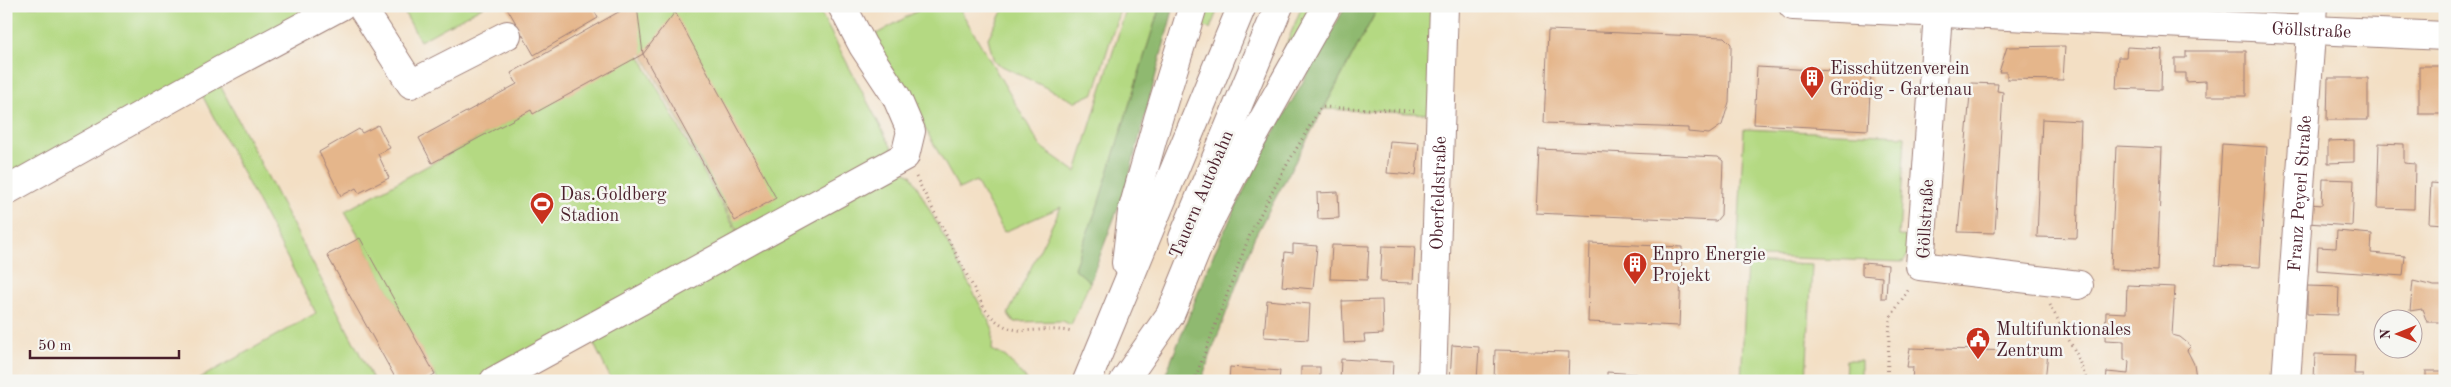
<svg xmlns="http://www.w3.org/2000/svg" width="2451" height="387" font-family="'Old Standard TT',serif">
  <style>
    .green { fill: #b4d982; stroke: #7f7c56 }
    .forest { fill: #8fb970; stroke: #6c6c4e }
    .building { fill: #e5b68b }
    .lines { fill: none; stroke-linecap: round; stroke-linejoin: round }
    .minor-casing { stroke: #9e7f78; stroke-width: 30 }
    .highway-casing { stroke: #9e7f78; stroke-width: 30 }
    .path { stroke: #9e7f78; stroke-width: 3; stroke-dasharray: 1 4; stroke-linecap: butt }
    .minor { stroke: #fff; stroke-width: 28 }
    .highway { stroke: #fff; stroke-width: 28 }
    .labels { text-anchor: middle; stroke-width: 5; stroke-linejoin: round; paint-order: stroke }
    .street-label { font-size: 18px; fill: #4a1f2b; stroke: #f6f6f2 }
    .poi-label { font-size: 18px; fill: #4a1f2b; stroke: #f6f6f2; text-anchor: start }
  </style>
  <rect width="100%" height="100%" fill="#f6f6f2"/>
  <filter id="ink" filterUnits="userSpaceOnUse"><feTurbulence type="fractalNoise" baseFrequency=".02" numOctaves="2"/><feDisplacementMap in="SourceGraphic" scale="10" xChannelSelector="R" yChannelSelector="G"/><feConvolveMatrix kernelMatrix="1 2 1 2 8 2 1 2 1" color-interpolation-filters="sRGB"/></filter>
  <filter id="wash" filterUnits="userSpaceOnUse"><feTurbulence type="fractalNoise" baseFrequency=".0096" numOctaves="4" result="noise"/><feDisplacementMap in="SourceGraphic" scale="20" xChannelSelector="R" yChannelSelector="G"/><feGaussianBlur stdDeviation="1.12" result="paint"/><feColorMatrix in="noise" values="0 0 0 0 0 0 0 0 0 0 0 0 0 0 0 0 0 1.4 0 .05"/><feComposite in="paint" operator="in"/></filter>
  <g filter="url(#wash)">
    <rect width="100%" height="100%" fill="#f3dfc4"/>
    <g class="green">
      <polygon points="6,6 322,6 6,183"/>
      <polygon points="401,6 484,6 420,41"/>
      <polygon points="617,6 817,6 895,154 741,237"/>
      <polygon points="926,6 958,6 1041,147 1076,172 1127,6 1160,6 1098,205 1074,268 1090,282 1071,325 1063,321 1014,322 1008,314 1061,207 1004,232 976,181 959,189 873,36"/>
      <polygon points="1005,6 1121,6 1094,93 1075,102 994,62 988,38"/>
      <polygon points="1201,6 1219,6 1210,29 1196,23"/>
      <polygon points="1302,6 1317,6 1283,62 1280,60"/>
      <polygon points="1379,6 1435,6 1431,114 1324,109"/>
      <polygon points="637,51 740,238 483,381 438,381 345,211"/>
      <polygon points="219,83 374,381 195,381 316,313 201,93"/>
      <polygon points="1744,129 1905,136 1899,236 1915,237 1915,245 1903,262 1737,256"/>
      <polygon points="898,168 911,175 993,329 992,350 1006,357 1028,381 612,381 590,336"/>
      <polygon points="1747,262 1812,265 1806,381 1741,381"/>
      <polygon points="1846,360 1861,360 1861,381 1845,381"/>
    </g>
    <g class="forest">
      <polygon points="1160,6 1174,6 1127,184 1090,282 1074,268 1098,205"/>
      <polygon points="1346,6 1379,6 1254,238 1201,381 1163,381 1214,253 1259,159"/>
    </g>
    <g id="blocks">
      <g class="building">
        <polygon points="506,6 592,6 598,18 534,55"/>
        <polygon points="629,6 637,6 643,54 533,114 531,110 432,163 419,138 517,84 511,73"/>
        <polygon points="2135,6 2201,6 2201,13 2135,10"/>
        <polygon points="2234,6 2275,6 2274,16 2233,13"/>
        <polygon points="675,12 776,198 735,221 643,54"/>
        <polygon points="1548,30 1724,37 1731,44 1731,51 1729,102 1722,125 1709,134 1688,132 1688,128 1544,123"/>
        <polygon points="2065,46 2063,80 2007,79 2007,72 1999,72 2007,47"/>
        <polygon points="2127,47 2162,49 2161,90 2116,88 2118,57 2126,57"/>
        <polygon points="2186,51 2246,51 2246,96 2206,96 2206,81 2186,82 2186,73 2175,73 2175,58 2186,58"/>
        <rect x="2419" y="66" width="26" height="48"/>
        <polygon points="1757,67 1871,73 1868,130 1754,124"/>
        <polygon points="2328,78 2368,78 2368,120 2327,120"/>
        <polygon points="1971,83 1998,84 1997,91 2003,92 1995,233 1958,232"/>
        <polygon points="2042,119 2081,121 2077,238 2037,237"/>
        <polygon points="378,125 390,148 378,154 389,178 359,193 356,188 341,196 319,152 359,129 362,133"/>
        <polygon points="2354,140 2354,162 2328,163 2328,141"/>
        <polygon points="1390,141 1419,143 1416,175 1387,173"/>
        <polygon points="2379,143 2404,144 2404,163 2415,164 2414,209 2377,208"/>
        <polygon points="2222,144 2267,147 2260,267 2215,265"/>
        <polygon points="2116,146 2162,148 2157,271 2111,269"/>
        <polygon points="1539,149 1718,157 1723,161 1721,215 1716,221 1536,213"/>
        <polygon points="2323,179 2354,180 2352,226 2307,223 2308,204 2322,205"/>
        <polygon points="2431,183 2445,184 2445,224 2429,223"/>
        <polygon points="1338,192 1339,218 1318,219 1317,193"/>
        <polygon points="2337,231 2372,234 2371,253 2405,256 2403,276 2317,270 2318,247 2336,248"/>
        <polygon points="360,238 435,374 423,381 397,381 327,255"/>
        <polygon points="1590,243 1682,247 1679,326 1588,322"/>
        <polygon points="1293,244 1317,246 1313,289 1282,286 1285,252 1293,253"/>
        <polygon points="1332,245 1369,246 1367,280 1330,279"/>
        <polygon points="1382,246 1415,247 1413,283 1380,282"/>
        <polygon points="1862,263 1888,265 1886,298 1881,298 1882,277 1862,275"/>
        <polygon points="2413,281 2434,286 2445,286 2445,322 2427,322 2422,309 2410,311"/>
        <polygon points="2127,285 2175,287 2172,335 2180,337 2191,346 2187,350 2194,364 2196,377 2245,379 2245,381 2106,381 2107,372 2128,374 2129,361 2124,360 2124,341 2105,340 2106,312 2126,313"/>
        <polygon points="2307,286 2339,287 2338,315 2307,314"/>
        <polygon points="1267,300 1310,304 1308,340 1264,337"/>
        <polygon points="1382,300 1383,334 1364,335 1365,342 1344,343 1342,301"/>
        <polygon points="1452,345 1479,347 1477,381 1450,381"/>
        <polygon points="1910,348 2048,352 2045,381 1912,381 1913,367 1907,367"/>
        <polygon points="1495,350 1569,352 1568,381 1494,381"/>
        <polygon points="2315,354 2355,355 2354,374 2363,374 2363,381 2314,381"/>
        <polygon points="1341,359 1393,362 1392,381 1340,381"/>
        <polygon points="1230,367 1280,371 1279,381 1229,381"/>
        <rect x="1301" y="367" width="19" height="14"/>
        <rect x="2426" y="371" width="19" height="10"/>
        <polygon points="1607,372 1636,374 1636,381 1607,381"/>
      </g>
    </g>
  </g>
  <g filter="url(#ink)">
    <use href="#blocks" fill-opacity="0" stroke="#9e7f78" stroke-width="1"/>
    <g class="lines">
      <defs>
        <g id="minor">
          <polyline points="361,6 411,84 507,35"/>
          <path id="s1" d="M 1793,6 L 2445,36"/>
          <polyline points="1938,13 1920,266 2079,285"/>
          <polyline points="6,191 223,69 341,6"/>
          <polyline points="494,381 905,156 911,131 896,96 863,46 842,6"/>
          <path id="s2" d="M 1432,381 L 1444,6"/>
          <path id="s3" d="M 2286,381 L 2313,6"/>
        </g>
        <g id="highway">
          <polyline points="1183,238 1279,6"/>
          <polyline points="1126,263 1132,212 1158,119 1193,6"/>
          <polyline points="1087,381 1242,6"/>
          <polyline points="1124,381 1170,315 1203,234 1242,157 1327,6"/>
        </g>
      </defs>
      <use href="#minor" class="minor-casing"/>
      <use href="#highway" class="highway-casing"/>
      <g class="path">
        <path d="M 916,177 L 984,308 C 1013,345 1034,323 1072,332"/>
        <polyline points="2050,305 2076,353 2087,381"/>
        <polyline points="1194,381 1251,232 1285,168 1321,107 1418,111"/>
        <polyline points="1887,381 1890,318 1910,287"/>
      </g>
      <use href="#minor" class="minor"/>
      <use href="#highway" class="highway"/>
    </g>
  </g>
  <defs>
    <symbol id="building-pin" viewBox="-11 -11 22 30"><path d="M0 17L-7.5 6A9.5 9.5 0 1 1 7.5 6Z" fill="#c8321e" stroke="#f6f6f2"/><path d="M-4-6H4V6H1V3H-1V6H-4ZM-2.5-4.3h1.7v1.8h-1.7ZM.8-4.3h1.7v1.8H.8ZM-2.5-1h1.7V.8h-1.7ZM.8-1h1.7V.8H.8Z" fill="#fff"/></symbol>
    <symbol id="stadium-pin" viewBox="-11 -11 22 30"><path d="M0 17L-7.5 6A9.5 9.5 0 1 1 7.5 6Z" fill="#c8321e" stroke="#f6f6f2"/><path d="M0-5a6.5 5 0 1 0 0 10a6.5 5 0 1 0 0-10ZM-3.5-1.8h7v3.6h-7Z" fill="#fff"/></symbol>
    <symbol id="civic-pin" viewBox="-11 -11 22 30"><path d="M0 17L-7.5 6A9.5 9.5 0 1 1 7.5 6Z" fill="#c8321e" stroke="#f6f6f2"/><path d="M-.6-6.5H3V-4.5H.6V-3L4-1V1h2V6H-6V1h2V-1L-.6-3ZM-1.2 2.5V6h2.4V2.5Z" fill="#fff"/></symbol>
  </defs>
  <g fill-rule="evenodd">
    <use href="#building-pin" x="1798" y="64" width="28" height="38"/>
    <use href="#stadium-pin" x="528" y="190" width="28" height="38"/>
    <use href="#building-pin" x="1621" y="250" width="28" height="38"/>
    <use href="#civic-pin" x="1964" y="325" width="28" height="38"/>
  </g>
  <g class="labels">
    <g class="street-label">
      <text dy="6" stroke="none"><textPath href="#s1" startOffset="519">Göllstraße</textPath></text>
      <text transform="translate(1201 194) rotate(-67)" y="6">Tauern Autobahn</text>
      <text dy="6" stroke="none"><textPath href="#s2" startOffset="188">Oberfeldstraße</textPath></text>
      <text dy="6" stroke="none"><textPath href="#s3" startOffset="188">Franz Peyerl Straße</textPath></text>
      <text transform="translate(1925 219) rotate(-87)" y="6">Göllstraße</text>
    </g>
    <g class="poi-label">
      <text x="1830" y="74">Eisschützenverein<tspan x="1830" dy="21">Grödig - Gartenau</tspan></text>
      <text x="560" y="200">Das.Goldberg<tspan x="560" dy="21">Stadion</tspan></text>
      <text x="1652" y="260">Enpro Energie<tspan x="1652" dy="21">Projekt</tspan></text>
      <text x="1996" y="335">Multifunktionales<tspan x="1996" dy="21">Zentrum</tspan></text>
    </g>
  </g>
  <rect width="2451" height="387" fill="none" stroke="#f6f6f2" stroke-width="25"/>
  <g transform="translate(2398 334) rotate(269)"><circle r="24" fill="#f6f6f2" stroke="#b1a0a2"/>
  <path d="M0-4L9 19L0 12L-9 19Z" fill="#c8321e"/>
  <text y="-8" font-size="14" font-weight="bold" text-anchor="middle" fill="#4a1f2b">N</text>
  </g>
  <path d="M30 350v8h149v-8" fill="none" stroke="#4a1f2b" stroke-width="2.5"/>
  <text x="38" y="350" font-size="15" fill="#4a1f2b" stroke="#f6f6f2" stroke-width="4" paint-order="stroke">50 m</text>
</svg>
